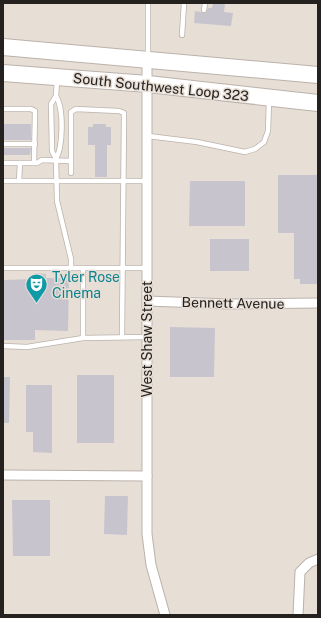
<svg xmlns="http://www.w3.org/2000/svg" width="321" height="618" font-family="'Public Sans',sans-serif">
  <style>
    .building { fill: #c8c4ce }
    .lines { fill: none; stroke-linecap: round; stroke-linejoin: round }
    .lane-casing { stroke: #bbb2ab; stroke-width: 6 }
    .street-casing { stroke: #bbb2ab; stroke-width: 11 }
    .highway-casing { stroke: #bbb2ab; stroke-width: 18 }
    .lane { stroke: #fff; stroke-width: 4.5 }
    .street { stroke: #fff; stroke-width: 9 }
    .highway { stroke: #fff; stroke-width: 16 }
    .labels { text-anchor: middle; stroke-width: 3; stroke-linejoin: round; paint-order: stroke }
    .street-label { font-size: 14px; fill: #25211e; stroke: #e7ded6 }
    .culture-label { font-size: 14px; fill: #0d838f; stroke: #e7ded6; text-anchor: start }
  </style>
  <rect width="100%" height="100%" fill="#e7ded6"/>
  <g class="building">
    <polygon points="213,3 225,3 224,12 233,13 231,26 194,23 195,11 206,13 208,8 212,8"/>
    <rect x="3" y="124" width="28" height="16"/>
    <polygon points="93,124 106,124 106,127 111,127 111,145 107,145 107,177 95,177 95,145 88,145 88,127 93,127"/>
    <polygon points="3,148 31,148 30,155 3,155"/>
    <polygon points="278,175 318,175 318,284 300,284 300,279 294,279 294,233 278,233"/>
    <polygon points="190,181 245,181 245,226 189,226"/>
    <rect x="210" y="239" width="39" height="32"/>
    <polygon points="35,273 46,274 46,278 69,278 68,331 35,330 35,340 3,340 3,280 35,279"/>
    <polygon points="170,327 215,328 214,377 170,377"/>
    <rect x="77" y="375" width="37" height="68"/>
    <polygon points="3,377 10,377 9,423 3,423"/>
    <polygon points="26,385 52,385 52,453 33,452 33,432 26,432"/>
    <polygon points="105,496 128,496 127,535 104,534"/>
    <polygon points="12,500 50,500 50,556 13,556"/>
  </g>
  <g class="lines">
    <defs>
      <g id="lane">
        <polyline points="204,10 205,3"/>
        <polyline points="182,35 184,3"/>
        <polyline points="148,57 148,3"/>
        <path d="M 56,96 C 64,109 63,146 56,159 L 52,151 L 51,104 L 56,96 L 57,80"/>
        <polyline points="3,109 31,109 35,111 34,163"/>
        <polyline points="148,136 197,142 245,152 255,149 264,142 268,131 269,101"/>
        <polyline points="3,144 35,144"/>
        <polyline points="56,159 57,201 71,259 71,268"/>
        <polyline points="3,163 37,163 42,160 71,161"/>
        <polyline points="71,173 71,112 76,109 119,111 124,113 122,337"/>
        <polyline points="3,181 147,181"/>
        <polyline points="19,181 20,163"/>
        <polyline points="3,268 147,268"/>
        <polyline points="83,338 83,268"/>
        <polyline points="3,346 27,347 83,338 147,337"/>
      </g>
      <g id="street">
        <polyline points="147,61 147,534 151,565 165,615"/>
        <polyline points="147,301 229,304 318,303"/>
        <polyline points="3,475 147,476"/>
        <polyline points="298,615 300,572 309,563 318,559"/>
      </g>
      <g id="highway">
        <polyline points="3,47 318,75"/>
        <polyline points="3,73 148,84 318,103"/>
      </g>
    </defs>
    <use href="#lane" class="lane-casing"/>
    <use href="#street" class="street-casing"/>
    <use href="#highway" class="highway-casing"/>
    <use href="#lane" class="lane"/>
    <use href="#street" class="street"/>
    <use href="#highway" class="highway"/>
  </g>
  <defs>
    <symbol id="theatre-pin" viewBox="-11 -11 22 30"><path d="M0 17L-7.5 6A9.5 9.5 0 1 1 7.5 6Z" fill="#0f9aa8" stroke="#e7ded6"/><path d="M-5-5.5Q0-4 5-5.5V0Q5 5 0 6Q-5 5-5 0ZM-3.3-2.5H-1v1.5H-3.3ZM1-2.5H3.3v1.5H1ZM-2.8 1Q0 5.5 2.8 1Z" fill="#fff"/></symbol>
  </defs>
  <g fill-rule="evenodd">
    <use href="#theatre-pin" x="24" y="272" width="25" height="34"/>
  </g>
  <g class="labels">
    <g class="street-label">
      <text transform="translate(161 87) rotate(6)" y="5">South Southwest Loop 323</text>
      <text transform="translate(233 303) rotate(1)" y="5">Bennett Avenue</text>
      <text transform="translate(147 339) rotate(-90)" y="5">West Shaw Street</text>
    </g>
    <g class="culture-label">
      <text x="52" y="282">Tyler Rose<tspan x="52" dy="16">Cinema</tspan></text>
    </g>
  </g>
  <rect width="321" height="618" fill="none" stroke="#25211e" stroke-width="8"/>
</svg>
